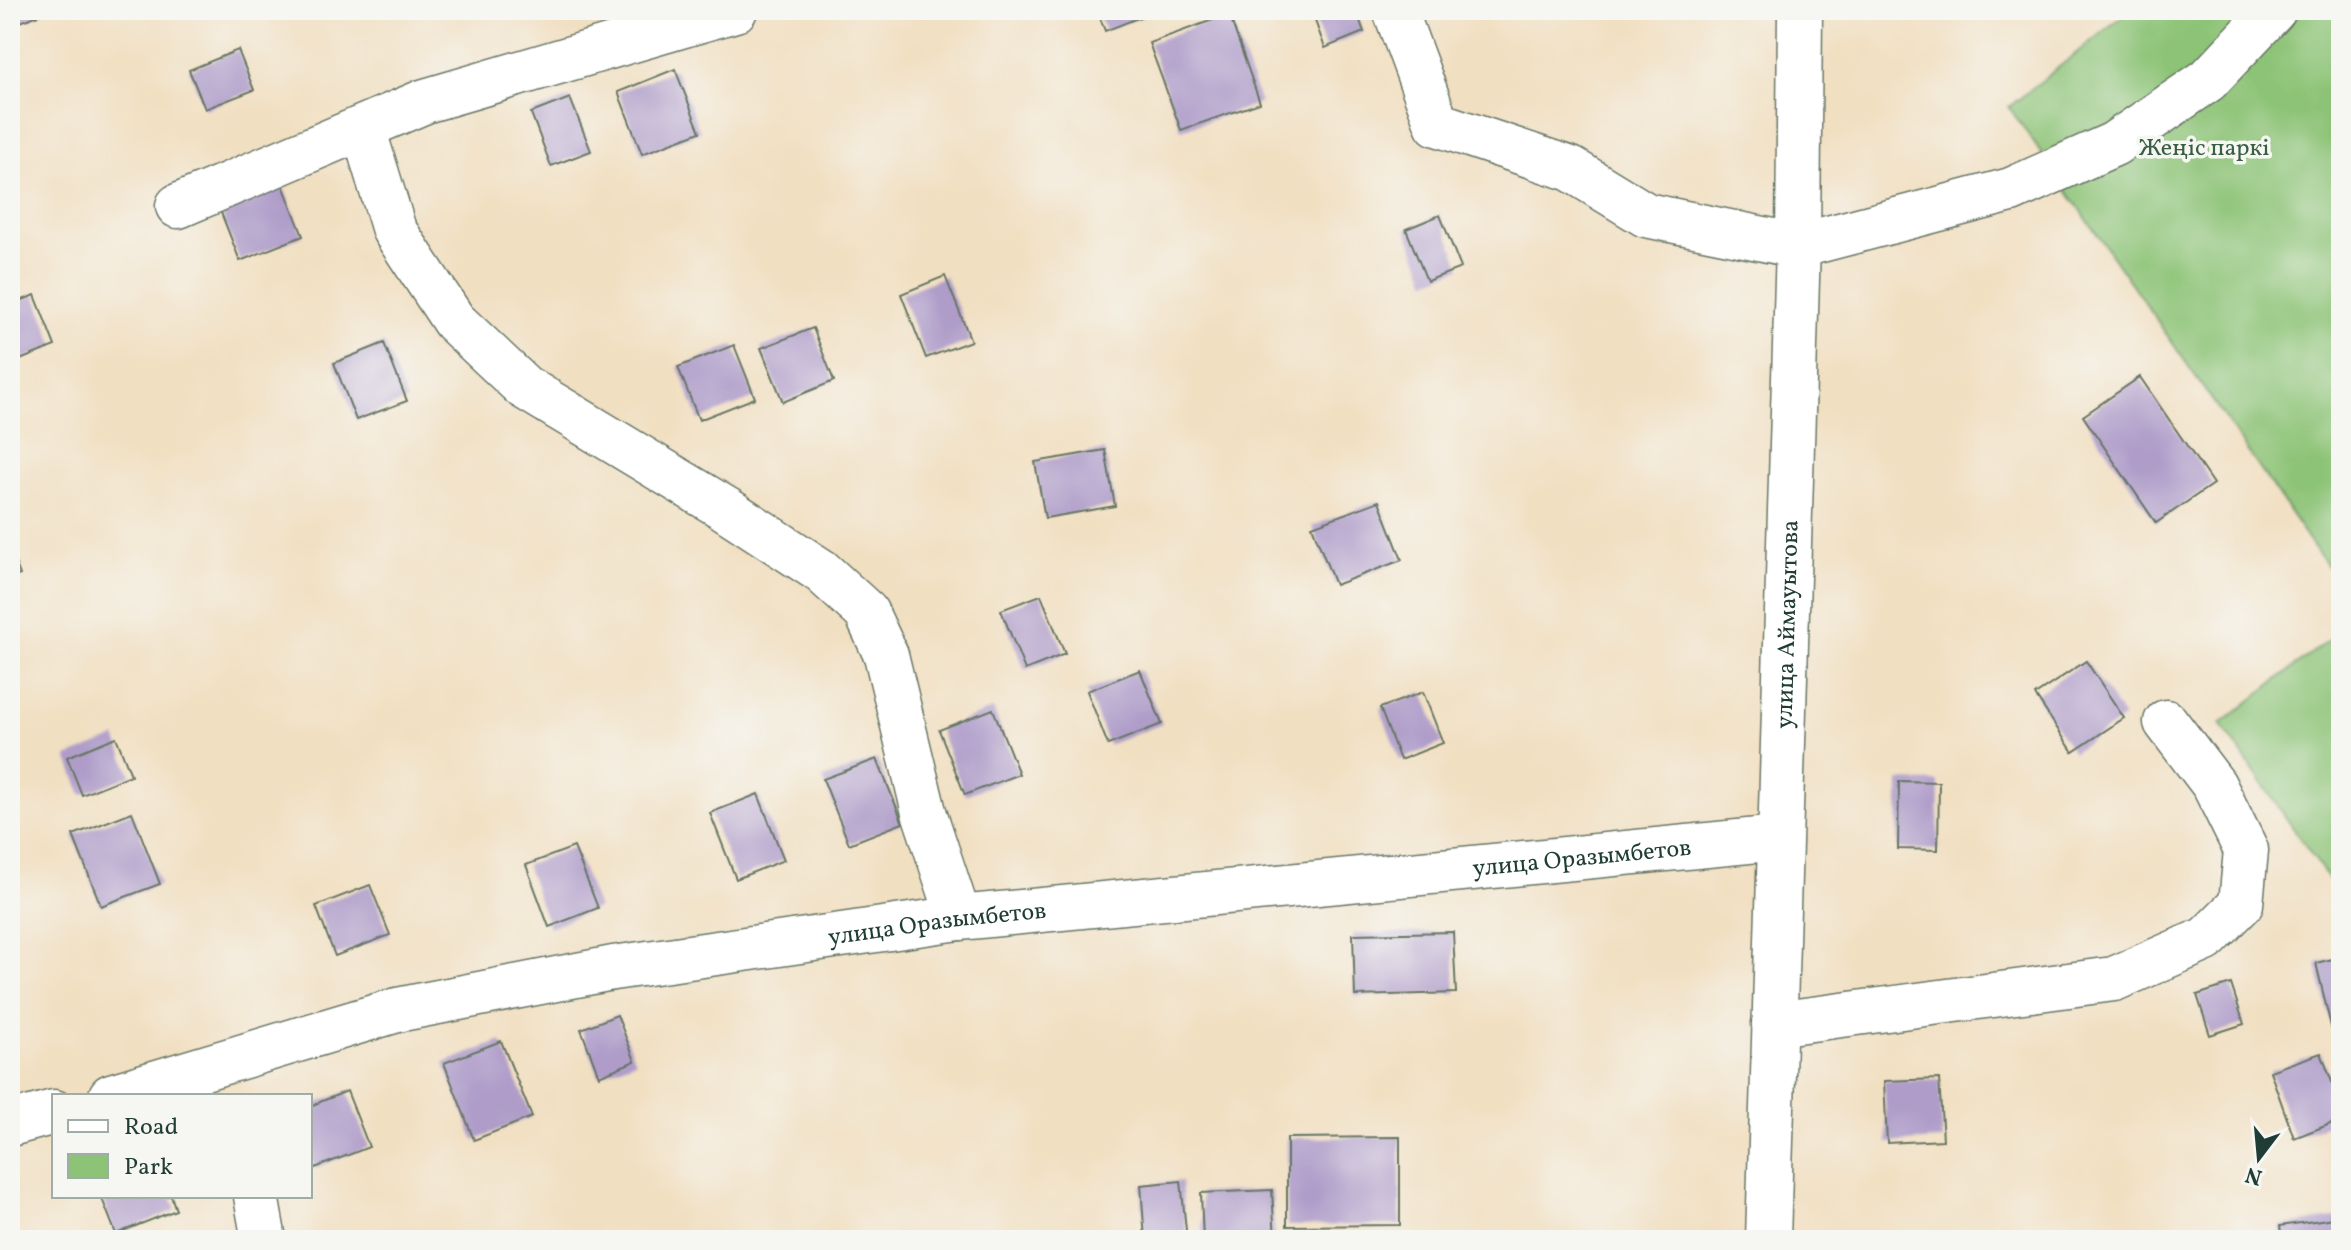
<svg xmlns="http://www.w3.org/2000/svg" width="2351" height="1250" font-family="Vollkorn,serif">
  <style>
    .green { fill: #8cc376; stroke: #568055; stroke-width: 2 }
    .building { fill: #af9cc9 }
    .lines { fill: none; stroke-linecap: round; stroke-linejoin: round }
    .minor-casing { stroke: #687665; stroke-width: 47 }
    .minor { stroke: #fff; stroke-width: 44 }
    .labels { text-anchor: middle; stroke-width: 7; stroke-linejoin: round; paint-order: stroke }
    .park-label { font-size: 24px; fill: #3a5e44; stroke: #f6f6f2 }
    .street-label { font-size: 24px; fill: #1f3d34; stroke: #f6f6f2 }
  </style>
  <rect width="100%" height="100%" fill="#f6f6f2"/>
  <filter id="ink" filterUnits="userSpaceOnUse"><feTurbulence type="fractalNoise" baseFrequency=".0125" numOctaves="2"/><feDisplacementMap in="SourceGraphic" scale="16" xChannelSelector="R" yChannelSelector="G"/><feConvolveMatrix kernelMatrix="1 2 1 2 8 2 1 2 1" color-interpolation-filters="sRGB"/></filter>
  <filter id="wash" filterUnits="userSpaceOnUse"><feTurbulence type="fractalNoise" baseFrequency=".006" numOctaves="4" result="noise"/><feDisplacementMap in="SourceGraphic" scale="32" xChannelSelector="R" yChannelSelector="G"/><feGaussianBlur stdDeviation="1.8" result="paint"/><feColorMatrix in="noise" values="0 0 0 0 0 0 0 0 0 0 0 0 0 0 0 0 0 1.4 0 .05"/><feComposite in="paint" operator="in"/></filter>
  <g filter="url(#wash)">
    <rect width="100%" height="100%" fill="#f1dfc1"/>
    <g class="green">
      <polygon points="2130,10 2341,10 2341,586 2009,107"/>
      <polygon points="2341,630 2341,897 2221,724"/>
    </g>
    <g id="blocks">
      <g class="building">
        <polygon points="10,10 39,10 41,14 10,26"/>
        <polygon points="1097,10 1147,10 1148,14 1105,31"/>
        <polygon points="1311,10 1356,10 1364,32 1325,48"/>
        <polygon points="1229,14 1260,103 1181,130 1149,43"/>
        <polygon points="238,50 254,90 205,109 189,70"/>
        <polygon points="675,69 700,132 642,154 618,92"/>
        <polygon points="570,98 591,151 551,166 531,113"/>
        <polygon points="283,185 303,236 240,261 220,210"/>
        <polygon points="1440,215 1461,268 1427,281 1406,229"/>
        <polygon points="945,276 971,341 926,358 901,294"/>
        <polygon points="35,295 55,346 10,364 10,305"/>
        <polygon points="813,328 834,381 783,402 761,348"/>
        <polygon points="384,343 407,401 356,420 334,363"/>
        <polygon points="734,345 755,398 699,420 678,367"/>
        <polygon points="2140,377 2213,484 2156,523 2083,416"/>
        <polygon points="1105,450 1115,506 1045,518 1035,462"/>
        <polygon points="1379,501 1402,560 1335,585 1312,526"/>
        <polygon points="10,549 20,575 10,579"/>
        <polygon points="1041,595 1065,654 1025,670 1001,610"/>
        <polygon points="2086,661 2124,718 2073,752 2035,695"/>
        <polygon points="1140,670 1162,724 1108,745 1087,691"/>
        <polygon points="1423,692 1443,743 1400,760 1380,708"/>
        <polygon points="993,709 1019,774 965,795 939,730"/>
        <polygon points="116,737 131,775 82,795 67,757"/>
        <polygon points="877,759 903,823 849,844 823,779"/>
        <polygon points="1899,781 1939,782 1938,850 1898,849"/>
        <polygon points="758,794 784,860 736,879 710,813"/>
        <polygon points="132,812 160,884 101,906 73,835"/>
        <polygon points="574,847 598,908 549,927 526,865"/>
        <polygon points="370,885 390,935 335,956 316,906"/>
        <polygon points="1453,932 1456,993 1355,996 1353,934"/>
        <polygon points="2341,957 2341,1034 2333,1035 2316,963"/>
        <polygon points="2231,984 2244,1024 2210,1035 2197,995"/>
        <polygon points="617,1015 635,1061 599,1076 581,1029"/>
        <polygon points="501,1041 532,1117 474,1140 444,1063"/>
        <polygon points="2321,1053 2341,1106 2341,1120 2294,1138 2270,1071"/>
        <polygon points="1939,1079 1943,1140 1887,1143 1884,1081"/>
        <polygon points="347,1091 369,1147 315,1168 310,1155 310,1106"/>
        <polygon points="1400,1137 1400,1225 1287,1226 1287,1138"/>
        <polygon points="1181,1181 1187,1240 1145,1240 1141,1185"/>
        <polygon points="1272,1190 1275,1240 1203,1240 1201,1193"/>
        <polygon points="101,1196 171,1196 176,1210 116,1234"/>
        <polygon points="2341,1217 2341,1240 2282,1240 2280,1226"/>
      </g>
    </g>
  </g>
  <g filter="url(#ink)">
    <use href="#blocks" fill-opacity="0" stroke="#687665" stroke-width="2"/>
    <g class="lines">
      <defs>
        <g id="minor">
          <polyline points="1395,10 1437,124 1571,169 1646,215 1798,246 2011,190 2114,144 2208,80 2274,10"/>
          <polyline points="363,128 394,230 454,321 524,387 726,509 821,571 866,612 886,655 924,812 959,918"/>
          <polyline points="178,206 425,101 735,10"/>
          <polyline points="1774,1024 2114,979 2206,939 2241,904 2246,850 2214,785 2166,722"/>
          <path id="s1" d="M 111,1096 L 397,1010 L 613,968 L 959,918 L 1779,838"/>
          <polyline points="10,1124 54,1112"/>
          <polyline points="256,1196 264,1240"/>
          <path id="s2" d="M 1768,1240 L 1798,246 L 1800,10"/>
        </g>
      </defs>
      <use href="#minor" class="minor-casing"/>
      <use href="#minor" class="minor"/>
    </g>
  </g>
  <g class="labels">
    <g class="park-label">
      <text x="2204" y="155">Жеңіс паркі</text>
    </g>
    <g class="street-label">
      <text dy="8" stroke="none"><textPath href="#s2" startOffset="616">улица Аймауытова</textPath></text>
      <text dy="8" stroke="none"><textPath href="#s1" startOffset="1494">улица Оразымбетов</textPath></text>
      <text dy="8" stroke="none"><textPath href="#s1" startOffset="846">улица Оразымбетов</textPath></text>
    </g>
  </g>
  <rect width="2351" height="1250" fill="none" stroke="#f6f6f2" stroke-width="40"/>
  <rect x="52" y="1094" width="260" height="104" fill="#f6f6f2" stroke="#a0aca6" stroke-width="2"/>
  <rect x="68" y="1120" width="40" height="12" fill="#ffffff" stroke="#a0aca6" stroke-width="2"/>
  <text x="124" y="1134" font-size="24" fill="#1f3d34">Road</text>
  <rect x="68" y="1154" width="40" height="24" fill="#8cc376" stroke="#a0aca6" stroke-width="2"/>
  <text x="124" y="1174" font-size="24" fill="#1f3d34">Park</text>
  <g transform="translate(2259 1158) rotate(196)" stroke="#f6f6f2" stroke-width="6" paint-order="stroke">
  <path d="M0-6L14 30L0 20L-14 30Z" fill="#1f3d34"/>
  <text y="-12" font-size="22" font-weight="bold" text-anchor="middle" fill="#1f3d34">N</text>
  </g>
</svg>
